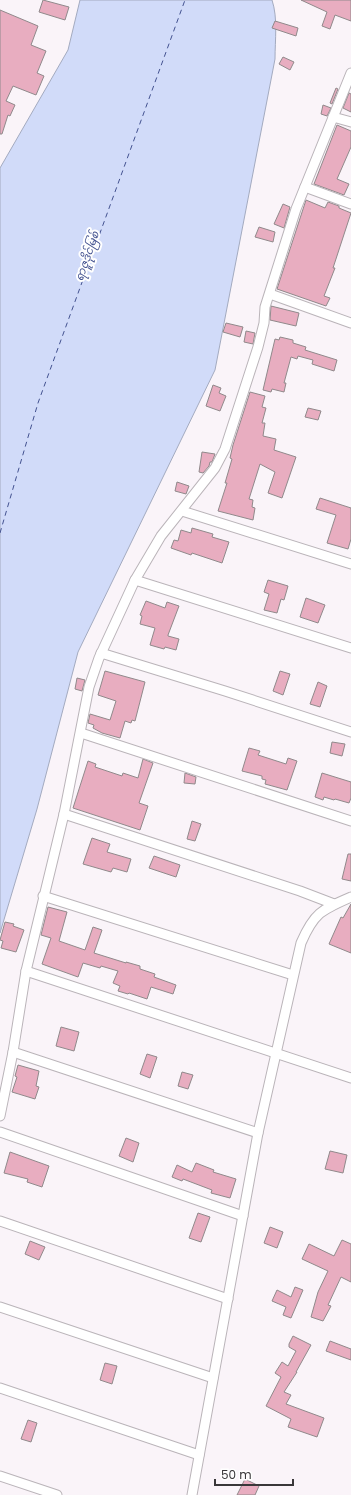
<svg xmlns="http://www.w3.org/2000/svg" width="351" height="1495" font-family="Poppins,'Noto Sans Myanmar',sans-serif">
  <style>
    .water { fill: #d1dbf9; stroke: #a3aabf }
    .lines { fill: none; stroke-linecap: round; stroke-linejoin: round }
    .ferry { stroke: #435290; stroke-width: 1; stroke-dasharray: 5 4; stroke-linecap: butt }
    .building { fill: #e8adc0; stroke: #90898b }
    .minor-casing { stroke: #bab4b9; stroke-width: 11 }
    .minor { stroke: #fff; stroke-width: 9 }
    .labels { text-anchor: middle; stroke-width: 4; stroke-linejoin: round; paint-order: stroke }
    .water-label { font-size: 11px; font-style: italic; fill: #435290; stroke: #fff }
  </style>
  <rect width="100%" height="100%" fill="#faf4f9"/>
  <path class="water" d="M 80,0 L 272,0 C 278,18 275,40 275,59 L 215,370 L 78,652 L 37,809 L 0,933 L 0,168 L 68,50 Z"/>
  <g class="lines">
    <polyline class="ferry" points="0,533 38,403 185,0"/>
  </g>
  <g class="building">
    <polygon points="43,0 69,7 65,20 39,12"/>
    <polygon points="301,0 351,0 351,21 335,15 330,29 322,26 327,12"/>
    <polygon points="0,10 38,26 31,45 46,51 37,73 44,76 36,95 13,86 6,101 15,105 10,116 8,115 2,134 0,134"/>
    <polygon points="275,21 298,28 296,36 272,28"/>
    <polygon points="283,57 294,62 290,70 279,64"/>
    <polygon points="336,88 338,89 332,104 330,103"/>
    <polygon points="349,93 351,94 351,112 343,108"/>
    <polygon points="323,105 331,108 327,116 321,114"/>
    <polygon points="337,125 351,131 351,147 337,179 349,184 344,195 314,184"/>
    <polygon points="306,200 325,208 328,202 339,206 339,208 351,213 333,268 335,268 324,296 330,298 326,306 277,289"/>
    <polygon points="283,204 290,207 284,228 274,224"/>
    <polygon points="259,227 275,232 273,242 255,237"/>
    <polygon points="271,306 299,313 296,326 270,320"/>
    <polygon points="226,323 243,327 240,337 223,332"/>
    <polygon points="246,331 255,333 253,344 244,342"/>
    <polygon points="280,337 293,340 293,343 306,347 305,350 337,360 334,371 312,364 313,360 298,356 297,359 291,357 284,383 286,383 284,392 272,389 271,392 263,390 275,339 279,340"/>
    <polygon points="213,385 221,388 219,393 226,396 220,411 206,406"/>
    <polygon points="250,392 265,396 262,407 266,408 262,423 265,423 263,436 276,439 274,450 296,457 282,498 268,493 275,472 260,464 249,499 253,500 252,507 255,508 253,520 218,511 227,483 225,483 232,459 230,458 233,445"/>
    <polygon points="308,408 321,411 318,420 305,417"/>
    <polygon points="202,452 215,454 212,462 210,462 209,466 203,473 199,472"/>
    <polygon points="177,482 189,486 186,494 175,491"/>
    <polygon points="320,498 351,508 351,539 348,549 327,543 336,515 316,509"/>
    <polygon points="192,528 213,534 212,537 229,542 222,563 192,553 191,555 171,548 174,540 178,541 181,530 191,533"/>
    <polygon points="268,580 288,586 284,600 281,599 277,613 264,610 269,594 264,592"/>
    <polygon points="306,598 325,605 318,623 300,617"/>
    <polygon points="146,601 165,608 167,602 179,606 168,635 168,636 179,639 176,650 165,647 164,649 150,645 155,628 140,624 142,616 140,615"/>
    <polygon points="105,671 145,682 135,721 132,720 131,723 125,721 120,738 102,733 93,728 94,725 88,723 90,714 110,720 116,701 98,695"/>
    <polygon points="280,671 290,674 283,695 273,691"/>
    <polygon points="77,678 85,680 82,691 75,689"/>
    <polygon points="318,682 327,686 320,707 310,704"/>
    <polygon points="332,742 345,744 342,756 330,753"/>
    <polygon points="249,748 260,751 258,755 286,764 288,758 297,761 287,790 265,784 266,780 262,779 262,776 242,771"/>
    <polygon points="143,759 153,763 139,803 148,806 140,830 73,808 88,761 96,764 95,767 122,776 123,773 138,778"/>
    <polygon points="185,773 196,777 195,784 184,783"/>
    <polygon points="322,773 351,782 351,798 349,803 335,799 334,800 324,797 323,800 315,797"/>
    <polygon points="192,821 201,824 195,841 187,839"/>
    <polygon points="92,838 110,844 107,852 131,859 127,872 113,868 111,872 83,864"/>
    <polygon points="348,854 351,854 351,881 342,879"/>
    <polygon points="154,856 180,865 176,877 149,868"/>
    <polygon points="351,904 351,953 329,944 341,917 343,918"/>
    <polygon points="48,907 67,912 59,941 85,950 93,927 102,930 94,953 126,963 126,962 140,966 140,969 155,974 154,977 176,985 173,994 151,987 147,999 129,993 128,994 118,991 120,986 113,983 118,971 101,966 100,968 83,963 78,977 42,964 51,938 41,935"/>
    <polygon points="5,922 14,924 13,926 24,930 16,952 1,948 3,941 0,940"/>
    <polygon points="61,1027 79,1032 74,1051 56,1046"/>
    <polygon points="147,1054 157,1057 150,1078 140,1074"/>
    <polygon points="18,1065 39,1071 36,1086 39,1087 35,1099 12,1092 17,1077 15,1076"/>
    <polygon points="182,1072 193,1075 188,1089 178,1086"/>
    <polygon points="126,1138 139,1143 133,1162 119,1156"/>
    <polygon points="330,1151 347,1155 343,1173 325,1169"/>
    <polygon points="10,1152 49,1166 42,1187 27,1182 28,1179 4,1173"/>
    <polygon points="196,1163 214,1170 213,1172 236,1179 230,1198 211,1193 212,1190 183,1179 182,1181 172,1177 177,1165 192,1172"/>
    <polygon points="198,1213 210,1217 201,1242 189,1238"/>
    <polygon points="270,1227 283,1232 277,1248 264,1243"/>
    <polygon points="342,1240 351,1244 351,1282 341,1277 328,1305 331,1306 323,1321 311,1317 318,1292 328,1271 302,1259 309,1244 334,1256"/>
    <polygon points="30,1241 45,1247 39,1260 25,1254"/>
    <polygon points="295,1287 303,1290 291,1318 283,1315 286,1307 272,1301 277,1290 291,1297"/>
    <polygon points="293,1336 311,1345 296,1372 297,1372 284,1392 291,1395 286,1404 324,1418 317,1437 288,1427 291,1419 266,1406 281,1377 275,1373 282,1362 288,1366 296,1351 289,1347 289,1344"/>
    <polygon points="330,1341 351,1349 351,1360 326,1351"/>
    <polygon points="105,1363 117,1366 112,1384 100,1380"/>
    <polygon points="28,1420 37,1423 31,1442 21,1439"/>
    <polygon points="245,1479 259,1486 255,1495 237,1495"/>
  </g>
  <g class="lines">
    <defs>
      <g id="minor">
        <polyline points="333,117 351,122"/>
        <polyline points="305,187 351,204"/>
        <polyline points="270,294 351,323"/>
        <polyline points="182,511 351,564"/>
        <polyline points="135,580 351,648"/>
        <polyline points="101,653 225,691 351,732"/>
        <polyline points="81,733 351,821"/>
        <polyline points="64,814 300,891 334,904"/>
        <polyline points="43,896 293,975"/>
        <polyline points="26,971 351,1078"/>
        <polyline points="13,1052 258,1133"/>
        <polyline points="0,1116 13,1052 26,971 64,814 89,687 99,658 135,580 161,536 215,468 225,449 258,347 264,323 265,307 296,209 351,73"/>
        <polyline points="0,1132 243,1216"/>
        <polyline points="0,1221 228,1299"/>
        <polyline points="0,1307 213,1378"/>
        <polyline points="0,1388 199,1455"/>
        <polyline points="0,1476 57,1495"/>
        <path d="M 192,1495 L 258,1133 L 301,943 C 314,913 321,910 351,897"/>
      </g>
    </defs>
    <use href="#minor" class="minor-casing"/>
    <use href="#minor" class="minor"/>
  </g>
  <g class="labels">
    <g class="water-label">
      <text transform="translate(87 256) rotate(-71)" y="4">ရာဇူဒိုင်မြစ်</text>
    </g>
  </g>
  <path d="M215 1479v6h78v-6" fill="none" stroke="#393739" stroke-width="2"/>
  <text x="221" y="1479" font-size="12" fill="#393739" stroke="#ffffff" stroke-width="3" paint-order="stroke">50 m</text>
</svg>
